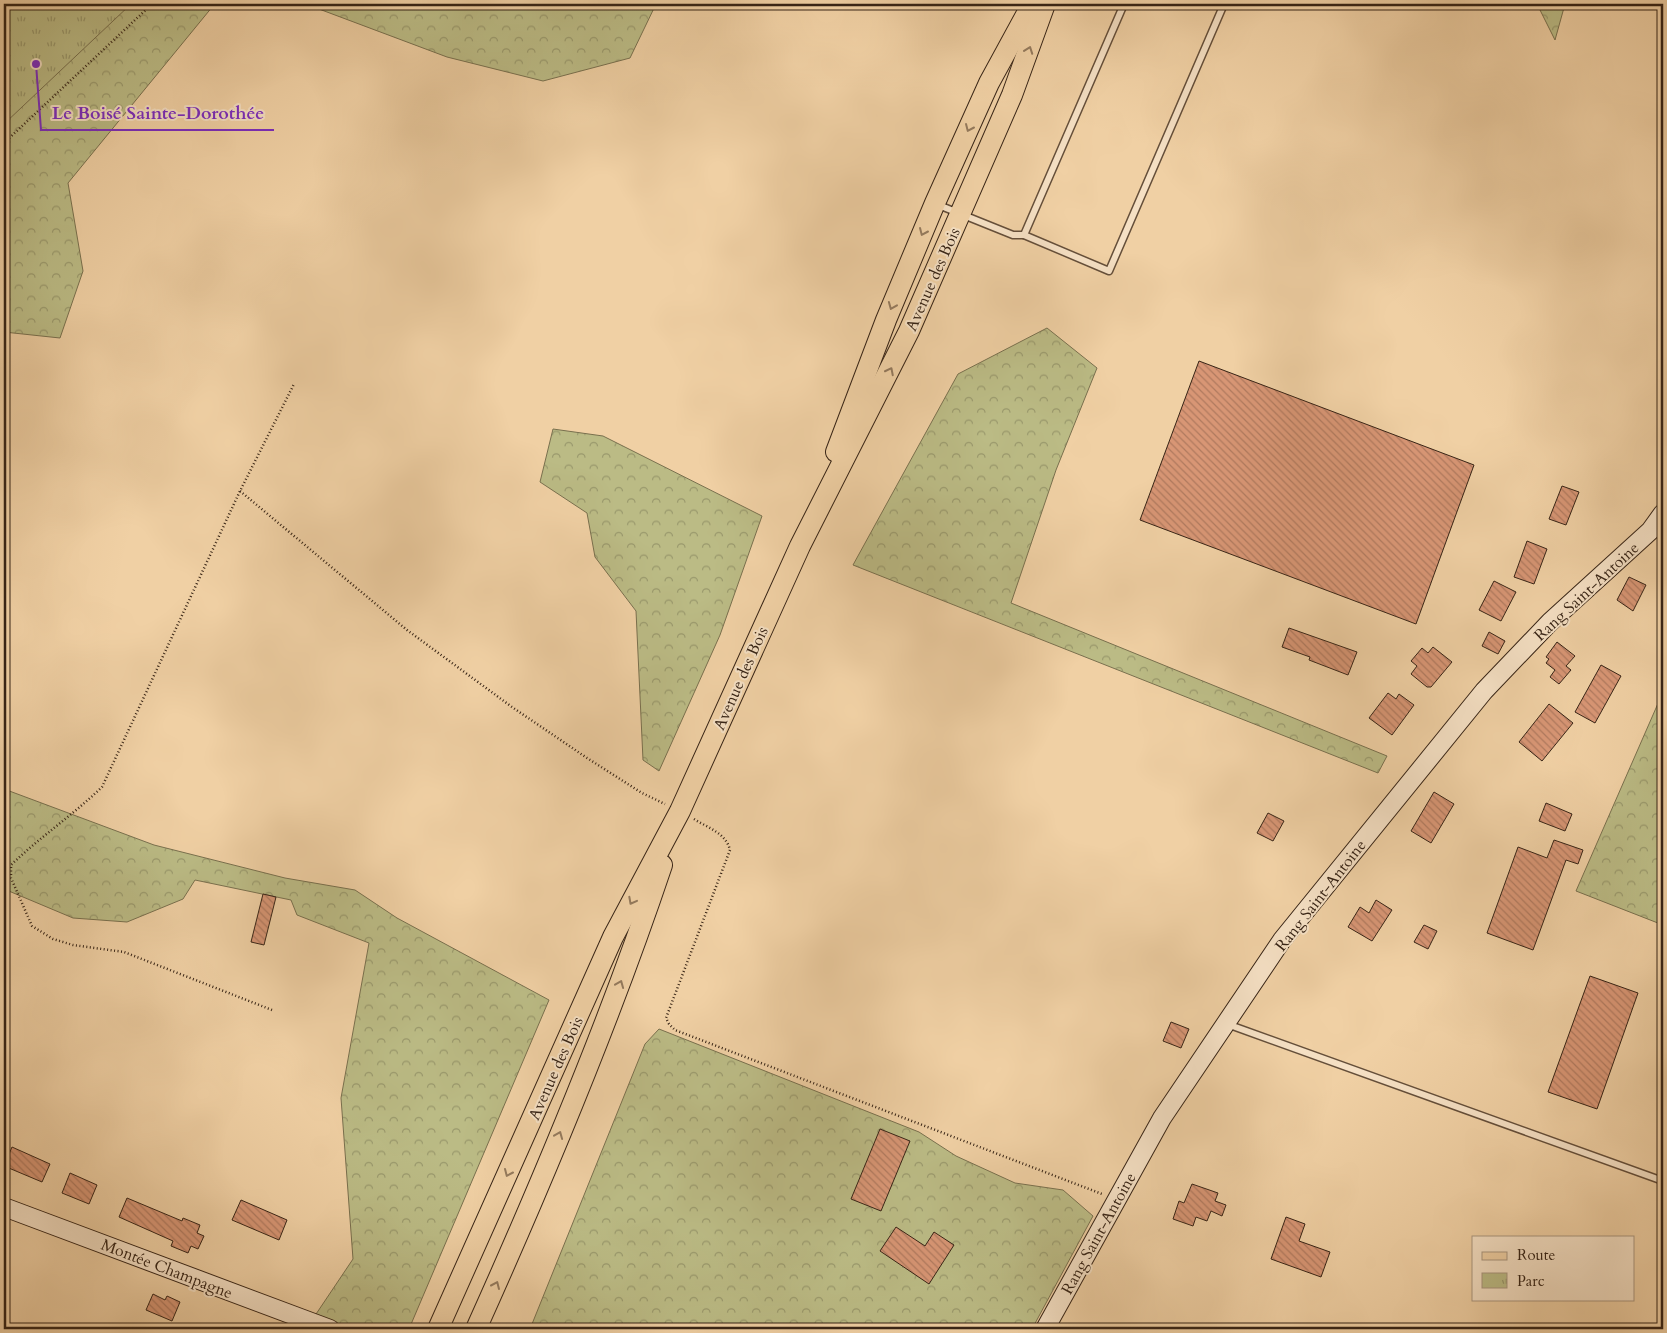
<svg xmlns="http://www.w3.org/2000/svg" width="1667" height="1333" font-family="Cardo,serif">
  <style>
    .forest { fill: url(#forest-crowns); stroke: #79704e }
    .park { fill: url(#park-tufts); stroke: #79704e }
    .building { fill: url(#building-back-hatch); stroke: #372416 }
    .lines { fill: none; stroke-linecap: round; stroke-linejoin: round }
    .lane-casing { stroke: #654f3a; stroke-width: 9 }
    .secondary-casing { stroke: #372416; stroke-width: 20 }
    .primary-casing { stroke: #372416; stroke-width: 22 }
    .path { stroke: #372416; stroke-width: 2.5; stroke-dasharray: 1 2.5; stroke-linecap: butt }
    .lane { stroke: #f5e0c4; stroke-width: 6 }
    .secondary { stroke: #f5e0c4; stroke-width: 18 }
    .primary { stroke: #f0d0a4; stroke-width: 20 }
    .oneway { stroke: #947a5d }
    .labels { text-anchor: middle; stroke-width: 4; stroke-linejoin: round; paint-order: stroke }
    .street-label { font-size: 16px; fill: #372416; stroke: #f5e0c4 }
    .leader { fill: none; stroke: #7b2cbf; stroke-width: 2 }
    .callout-dot { fill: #7b2cbf; stroke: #f5e0c4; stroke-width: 2 }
    .callout-label { font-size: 18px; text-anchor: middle; font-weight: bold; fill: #7b2cbf; stroke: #f5e0c4; stroke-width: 4; stroke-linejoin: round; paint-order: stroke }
  </style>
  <defs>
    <pattern id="forest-crowns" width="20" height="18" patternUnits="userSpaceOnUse" patternTransform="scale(1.25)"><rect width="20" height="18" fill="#bbbb85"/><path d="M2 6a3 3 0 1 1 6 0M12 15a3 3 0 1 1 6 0" fill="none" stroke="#99986c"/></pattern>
    <pattern id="park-tufts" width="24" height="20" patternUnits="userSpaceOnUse" patternTransform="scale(1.25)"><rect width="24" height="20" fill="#bbbb85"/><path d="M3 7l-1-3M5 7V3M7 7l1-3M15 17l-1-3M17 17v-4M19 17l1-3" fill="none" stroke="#99986c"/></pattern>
    <pattern id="building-back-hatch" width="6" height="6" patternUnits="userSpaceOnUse" patternTransform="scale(1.25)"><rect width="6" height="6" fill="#d89675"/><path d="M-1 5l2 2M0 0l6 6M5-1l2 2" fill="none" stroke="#b07a5f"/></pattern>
  </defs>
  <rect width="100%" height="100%" fill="#f0d0a4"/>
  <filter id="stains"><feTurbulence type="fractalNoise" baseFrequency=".004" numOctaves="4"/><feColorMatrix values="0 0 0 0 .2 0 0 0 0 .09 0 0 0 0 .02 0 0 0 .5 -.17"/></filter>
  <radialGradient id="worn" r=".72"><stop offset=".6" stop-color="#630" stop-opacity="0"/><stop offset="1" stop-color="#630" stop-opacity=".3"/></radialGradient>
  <g class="forest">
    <polygon points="4,4 656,4 630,58 543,81 447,57 311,6 213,6 68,183 83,271 60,338 4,332"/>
    <polygon points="1537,4 1565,4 1555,40"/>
    <polygon points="1047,328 1097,368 1056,470 1011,603 1387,756 1378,773 853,565 958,374"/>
    <polygon points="553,429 603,436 762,516 720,635 659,771 643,760 636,611 595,557 587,513 540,482"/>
    <polygon points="1663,692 1663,925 1576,891"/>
    <polygon points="4,789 154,845 285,878 355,890 397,918 549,1000 409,1329 306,1329 353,1259 341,1098 369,943 297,915 291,900 195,880 183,899 127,922 73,918 4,889"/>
    <polygon points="659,1029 919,1132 956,1156 1015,1183 1063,1190 1093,1216 1032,1329 530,1329 645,1044"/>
  </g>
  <polygon class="park" points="4,4 131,4 4,124"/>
  <g class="building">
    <polygon points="1199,361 1474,465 1416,624 1140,520"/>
    <polygon points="1562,486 1579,492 1566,525 1549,519"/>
    <polygon points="1527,541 1547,549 1534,584 1514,577"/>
    <polygon points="1629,577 1646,585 1633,611 1617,600"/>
    <polygon points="1494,581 1516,592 1501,621 1479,610"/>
    <polygon points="1289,628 1357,652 1348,675 1309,660 1310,657 1282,647"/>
    <polygon points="1489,632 1505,641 1498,654 1482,646"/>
    <polygon points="1557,642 1575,656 1566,666 1571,670 1559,684 1550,677 1555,670 1546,663 1549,659 1546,657"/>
    <polygon points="1433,647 1452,662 1431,687 1427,687 1411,674 1417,666 1411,661 1422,648 1428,653"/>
    <polygon points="1601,665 1621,676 1595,723 1575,712"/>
    <polygon points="1388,693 1396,699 1399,694 1414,705 1392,735 1369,718"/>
    <polygon points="1549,704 1573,723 1542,761 1519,742"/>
    <polygon points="1434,792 1454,804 1431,843 1411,831"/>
    <polygon points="1546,803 1572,814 1565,831 1539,821"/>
    <polygon points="1268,813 1284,821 1273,841 1257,833"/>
    <polygon points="1554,840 1583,850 1578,864 1566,860 1533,950 1487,933 1518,847 1547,858"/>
    <polygon points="263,894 276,897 264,945 251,942"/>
    <polygon points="1376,900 1392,910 1372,941 1348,927 1360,907 1369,913"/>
    <polygon points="1424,925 1437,931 1428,949 1414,942"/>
    <polygon points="1590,976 1638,993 1597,1109 1548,1092"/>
    <polygon points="1171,1022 1189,1029 1181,1048 1163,1041"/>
    <polygon points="880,1129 910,1141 881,1211 851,1199"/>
    <polygon points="12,1147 50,1164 42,1182 4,1166"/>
    <polygon points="70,1173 97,1185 89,1204 62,1193"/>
    <polygon points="1192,1184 1218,1193 1215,1201 1226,1205 1222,1216 1211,1211 1207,1221 1196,1217 1193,1226 1173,1219 1179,1201 1184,1203"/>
    <polygon points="127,1198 182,1221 183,1218 200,1225 197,1233 204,1236 198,1249 191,1246 188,1253 171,1246 173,1241 119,1217"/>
    <polygon points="241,1200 287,1220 279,1240 232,1220"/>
    <polygon points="1286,1217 1305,1224 1299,1241 1330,1252 1321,1277 1271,1259"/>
    <polygon points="896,1227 925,1246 934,1232 954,1245 929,1284 880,1251"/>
    <polygon points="153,1294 165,1300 167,1296 180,1302 172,1321 146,1310"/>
  </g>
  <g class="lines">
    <defs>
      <g id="lane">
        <polyline points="936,204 1013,235 1024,235 1109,271 1224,4"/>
        <polyline points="1024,235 1124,4"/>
        <polyline points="1227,1024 1663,1181"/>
      </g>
      <g id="secondary">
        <polyline points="4,1207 330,1329"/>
        <polyline points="1045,1329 1162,1118 1282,940 1484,691 1550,622 1650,531 1663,513"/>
      </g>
      <g id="primary">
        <polyline points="836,452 886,320 935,203 989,83 1032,4"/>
        <polyline points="438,1329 613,937 680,811 800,546 909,331 1012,95 1045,4"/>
        <path d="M 476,1329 C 544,1178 609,1023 662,865"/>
      </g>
    </defs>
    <use href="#lane" class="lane-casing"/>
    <use href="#secondary" class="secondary-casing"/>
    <use href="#primary" class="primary-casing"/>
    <g class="path">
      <polyline points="4,143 152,4"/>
      <polyline points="240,491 407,630 512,707 587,758 642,793 665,804"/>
      <path d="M 694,819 C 708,828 726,833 730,850 L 666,1018 L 669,1024 L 675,1030 L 1102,1194"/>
      <path d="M 272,1010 L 124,952 L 73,945 L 53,939 L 32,926 L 11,878 L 11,865 C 40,837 73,815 102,787 L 240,491 L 294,384"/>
    </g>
    <use href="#lane" class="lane"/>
    <use href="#secondary" class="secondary"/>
    <use href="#primary" class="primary"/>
  </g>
  <defs><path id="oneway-chevron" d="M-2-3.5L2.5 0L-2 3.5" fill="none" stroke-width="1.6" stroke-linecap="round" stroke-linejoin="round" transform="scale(1.25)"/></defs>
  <g class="oneway">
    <use href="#oneway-chevron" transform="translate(1029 50) rotate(-70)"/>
    <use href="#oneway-chevron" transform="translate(969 128) rotate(114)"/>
    <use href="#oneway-chevron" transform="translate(923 232) rotate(114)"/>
    <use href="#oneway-chevron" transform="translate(892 306) rotate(112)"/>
    <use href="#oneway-chevron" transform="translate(890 371) rotate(-63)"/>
    <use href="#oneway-chevron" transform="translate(632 901) rotate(118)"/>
    <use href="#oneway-chevron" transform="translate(620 984) rotate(-68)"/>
    <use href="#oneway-chevron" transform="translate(559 1135) rotate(-68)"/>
    <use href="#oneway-chevron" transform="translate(508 1173) rotate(114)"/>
    <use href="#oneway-chevron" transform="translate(496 1285) rotate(-66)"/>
  </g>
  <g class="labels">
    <g class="street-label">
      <text transform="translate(932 279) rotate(-66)" y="6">Avenue des Bois</text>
      <text transform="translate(1586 591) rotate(-43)" y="6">Rang Saint-Antoine</text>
      <text transform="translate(740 678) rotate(-66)" y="6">Avenue des Bois</text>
      <text transform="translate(1320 895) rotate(-52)" y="6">Rang Saint-Antoine</text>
      <text transform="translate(555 1068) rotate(-66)" y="6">Avenue des Bois</text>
      <text transform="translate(1098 1233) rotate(-61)" y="6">Rang Saint-Antoine</text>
      <text transform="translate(167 1268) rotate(21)" y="6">Montée Champagne</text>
    </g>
  </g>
  <path class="leader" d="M36 64L41 130H274"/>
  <circle class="callout-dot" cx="36" cy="64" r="5"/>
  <g class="callout-label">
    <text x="158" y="119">Le Boisé Sainte-Dorothée</text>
  </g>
  <rect width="1667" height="1333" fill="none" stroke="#f0d0a4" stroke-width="20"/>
  <rect x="5" y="5" width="1657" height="1323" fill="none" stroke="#372416" stroke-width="2.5"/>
  <rect x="10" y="10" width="1647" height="1313" fill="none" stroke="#372416"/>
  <rect x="1472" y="1236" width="162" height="65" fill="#f5e0c4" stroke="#a9957e"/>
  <rect x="1482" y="1252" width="25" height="8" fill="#f0d0a4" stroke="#a9957e"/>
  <text x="1517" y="1260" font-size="15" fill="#372416">Route</text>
  <rect x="1482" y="1273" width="25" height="15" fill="url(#park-tufts)" stroke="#a9957e"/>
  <text x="1517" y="1286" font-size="15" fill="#372416">Parc</text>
  <rect width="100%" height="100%" filter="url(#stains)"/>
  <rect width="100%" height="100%" fill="url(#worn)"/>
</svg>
